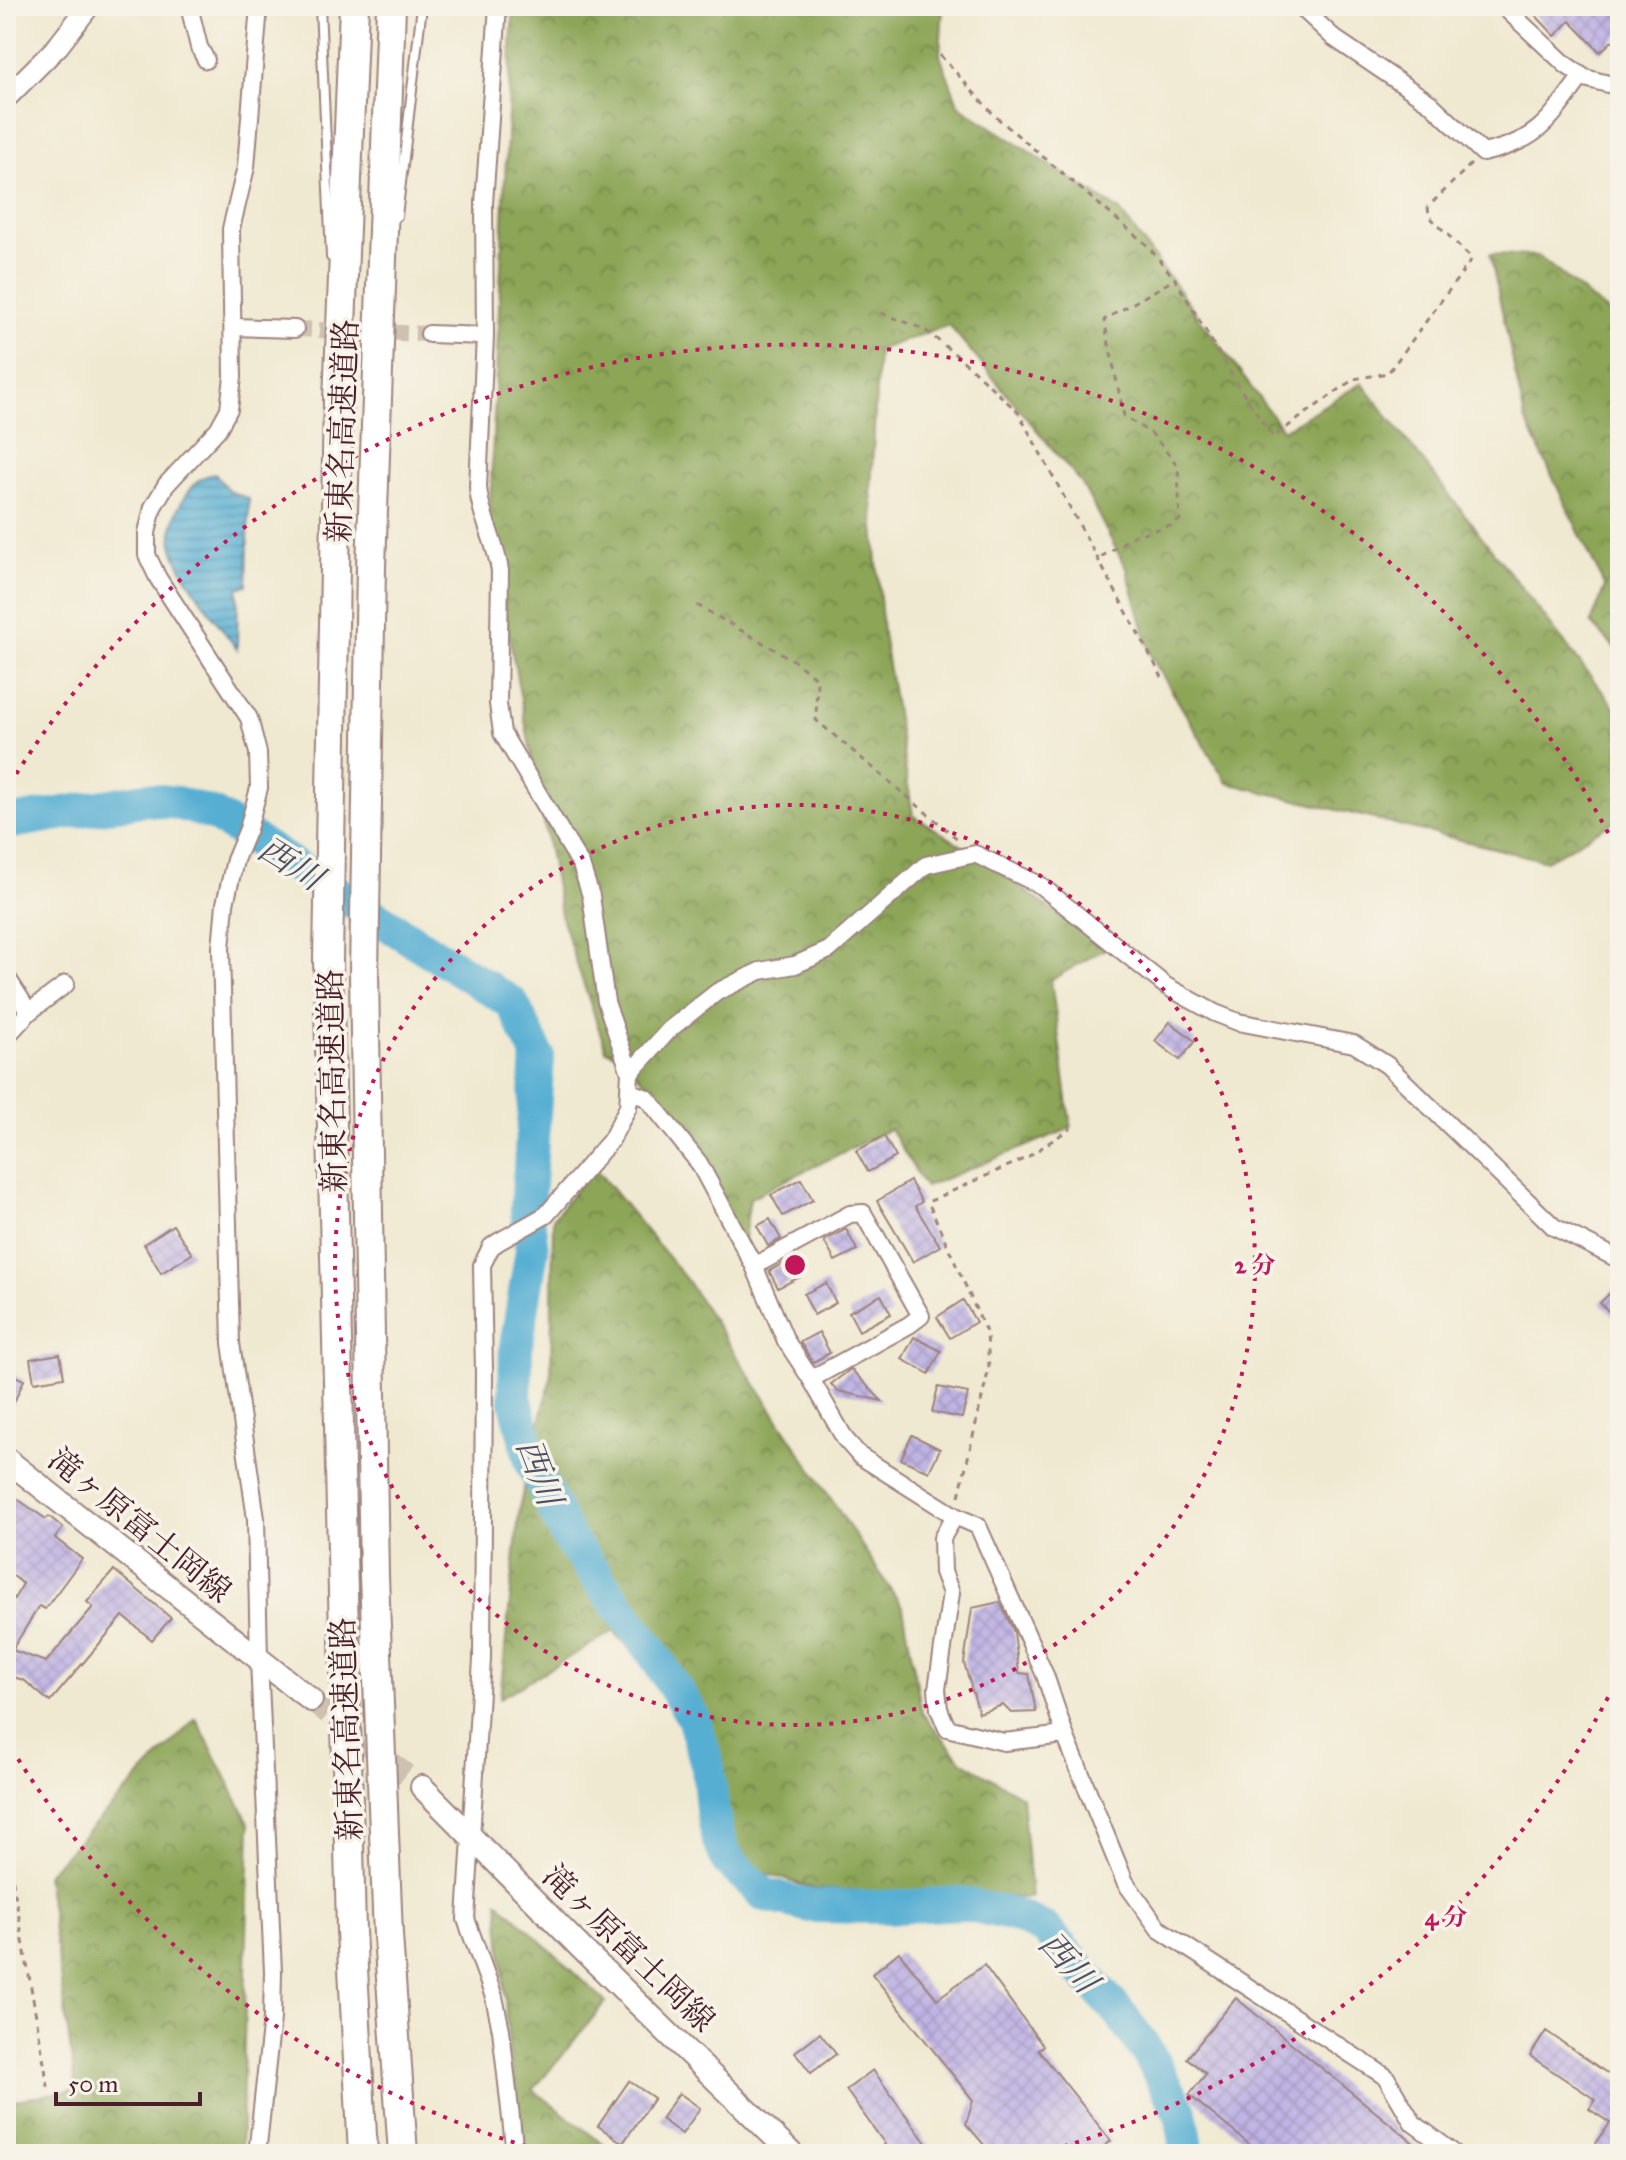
<svg xmlns="http://www.w3.org/2000/svg" width="1626" height="2160" font-family="'IM FELL Great Primer','Noto Serif JP',serif">
  <style>
    .forest { fill: url(#forest-crowns); stroke: #6b6241; stroke-width: 2 }
    .water { fill: url(#water-rules); stroke: #50677f; stroke-width: 2 }
    .lines { fill: none; stroke-linecap: round; stroke-linejoin: round }
    .river { stroke: #56afd3; stroke-width: 34 }
    .building { fill: url(#building-cross-hatch) }
    .minor-tunnel { stroke: #cfc1b0; stroke-width: 16; stroke-dasharray: 16 8; stroke-linecap: butt }
    .secondary-tunnel { stroke: #cfc1b0; stroke-width: 22; stroke-dasharray: 22 11; stroke-linecap: butt }
    .service-casing { stroke: #9d847e; stroke-width: 12 }
    .minor-casing { stroke: #9d847e; stroke-width: 20 }
    .tertiary-casing { stroke: #9d847e; stroke-width: 24 }
    .secondary-casing { stroke: #9d847e; stroke-width: 26 }
    .motorway-casing { stroke: #9d847e; stroke-width: 32 }
    .path { stroke: #9d847e; stroke-width: 3; stroke-dasharray: 6 6; stroke-linecap: butt }
    .service { stroke: #fff; stroke-width: 8 }
    .minor { stroke: #fff; stroke-width: 16 }
    .tertiary { stroke: #fff; stroke-width: 20 }
    .secondary { stroke: #fff; stroke-width: 22 }
    .motorway { stroke: #fff; stroke-width: 28 }
    .ring { fill: none; stroke: #c2185b; stroke-width: 4; stroke-dasharray: 4 8 }
    .labels { text-anchor: middle; stroke-width: 7; stroke-linejoin: round; paint-order: stroke }
    .street-label { font-size: 32px; fill: #4a1f2b; stroke: #f7f3e8 }
    .water-label { font-size: 34px; font-style: italic; fill: #4e5166; stroke: #f7f3e8 }
    .centre { fill: #c2185b; stroke: #f7f3e8; stroke-width: 4 }
    .ring-label { font-size: 24px; text-anchor: middle; font-weight: bold; fill: #c2185b; stroke: #f7f3e8; stroke-width: 7; stroke-linejoin: round; paint-order: stroke }
  </style>
  <defs>
    <pattern id="forest-crowns" width="20" height="18" patternUnits="userSpaceOnUse" patternTransform="scale(2)"><rect width="20" height="18" fill="#8ca557"/><path d="M2 6a3 3 0 1 1 6 0M12 15a3 3 0 1 1 6 0" fill="none" stroke="#748648"/></pattern>
    <pattern id="water-rules" width="6" height="5" patternUnits="userSpaceOnUse" patternTransform="scale(2)"><rect width="6" height="5" fill="#56afd3"/><path d="M0 2.5h6" fill="none" stroke="#498eab"/></pattern>
    <pattern id="building-cross-hatch" width="8" height="8" patternUnits="userSpaceOnUse" patternTransform="scale(2)"><rect width="8" height="8" fill="#bfb4e4"/><path d="M0 0l8 8M0 8l8-8" fill="none" stroke="#a69ac4"/></pattern>
  </defs>
  <rect width="100%" height="100%" fill="#f7f3e8"/>
  <filter id="ink" filterUnits="userSpaceOnUse"><feTurbulence type="fractalNoise" baseFrequency=".0125" numOctaves="2"/><feDisplacementMap in="SourceGraphic" scale="16" xChannelSelector="R" yChannelSelector="G"/><feConvolveMatrix kernelMatrix="1 2 1 2 8 2 1 2 1" color-interpolation-filters="sRGB"/></filter>
  <filter id="wash" filterUnits="userSpaceOnUse"><feTurbulence type="fractalNoise" baseFrequency=".006" numOctaves="4" result="noise"/><feDisplacementMap in="SourceGraphic" scale="32" xChannelSelector="R" yChannelSelector="G"/><feGaussianBlur stdDeviation="1.8" result="paint"/><feColorMatrix in="noise" values="0 0 0 0 0 0 0 0 0 0 0 0 0 0 0 0 0 1.4 0 .05"/><feComposite in="paint" operator="in"/></filter>
  <g filter="url(#wash)">
    <rect width="100%" height="100%" fill="#f0e9d1"/>
    <g class="forest">
      <polygon points="513,6 943,6 940,55 959,106 1119,210 1283,430 1362,383 1617,710 1620,818 1546,861 1227,783 1151,656 1127,570 1082,484 949,325 878,350 871,490 883,634 913,815 975,854 1105,949 1051,980 1071,1128 925,1187 890,1129 750,1198 743,1246 651,1088 620,1056 606,1050 562,920 489,528"/>
      <polygon points="1490,254 1538,256 1620,322 1620,653 1591,623 1605,587 1525,419"/>
      <polygon points="594,1167 686,1279 903,1608 922,1713 962,1761 1022,1796 1031,1898 814,1889 728,1861 693,1717 614,1631 500,1698 520,1504 551,1377 553,1218"/>
      <polygon points="196,1718 250,1825 241,2154 6,2154 6,2102 76,2089 46,1875"/>
      <polygon points="498,1901 606,2002 533,2090 616,2154 527,2154 509,2053"/>
    </g>
    <path class="water" d="M 215,474 L 229,491 L 249,499 L 247,585 L 238,588 L 237,649 C 219,624 176,571 172,543 C 170,527 177,508 186,495 C 194,485 201,475 215,474 Z"/>
    <g class="lines">
      <polyline class="river" points="6,823 146,799 177,803 213,814 512,1003 538,1056 527,1210 532,1250 516,1347 515,1398 531,1461 568,1538 650,1648 693,1717 708,1767 712,1808 718,1838 728,1861 765,1895 810,1906 894,1907 960,1903 1014,1915 1045,1929 1122,2016 1148,2053 1181,2113 1186,2141 1184,2154"/>
    </g>
    <g id="blocks">
      <g class="building">
        <polygon points="1527,6 1620,6 1620,34 1600,52 1570,21 1555,36"/>
        <polygon points="1170,1022 1195,1041 1180,1060 1155,1041"/>
        <polygon points="884,1136 896,1157 868,1172 856,1151"/>
        <polygon points="801,1179 813,1200 783,1216 771,1195"/>
        <polygon points="910,1181 922,1202 915,1206 940,1246 913,1262 877,1201"/>
        <polygon points="770,1219 781,1239 768,1246 757,1226"/>
        <polygon points="173,1225 192,1254 161,1273 144,1244"/>
        <polygon points="846,1229 857,1250 835,1261 824,1241"/>
        <polygon points="791,1259 800,1277 778,1288 769,1271"/>
        <polygon points="826,1283 836,1303 814,1315 804,1294"/>
        <polygon points="1620,1283 1620,1322 1600,1303"/>
        <polygon points="881,1295 891,1314 859,1331 849,1312"/>
        <polygon points="963,1300 976,1322 950,1338 937,1317"/>
        <polygon points="819,1332 830,1353 813,1362 800,1342"/>
        <polygon points="914,1337 941,1351 929,1374 902,1359"/>
        <polygon points="60,1354 64,1377 34,1382 30,1359"/>
        <polygon points="851,1369 882,1401 838,1391 831,1384"/>
        <polygon points="6,1372 24,1380 6,1420"/>
        <polygon points="938,1387 968,1393 962,1418 932,1412"/>
        <polygon points="912,1435 940,1449 929,1472 901,1459"/>
        <polygon points="6,1491 46,1519 49,1516 63,1528 55,1538 82,1559 45,1609 39,1606 12,1650 46,1662 93,1607 87,1602 114,1570 171,1618 152,1640 123,1616 50,1702 25,1681 6,1674 6,1612 23,1584 6,1570"/>
        <polygon points="1000,1602 1014,1632 1019,1673 1029,1674 1036,1712 1011,1713 1003,1705 979,1713 964,1663 972,1608"/>
        <polygon points="899,1952 937,1999 984,1965 1043,2046 1038,2049 1111,2141 1095,2154 992,2154 966,2124 973,2100 872,1974"/>
        <polygon points="1236,1998 1427,2154 1261,2154 1189,2095 1206,2074 1187,2058"/>
        <polygon points="1546,2031 1620,2082 1620,2154 1608,2154 1595,2145 1610,2123 1589,2109 1596,2100 1530,2056"/>
        <polygon points="820,2033 836,2054 811,2073 795,2052"/>
        <polygon points="873,2070 934,2154 871,2154 885,2144 846,2090"/>
        <polygon points="629,2081 654,2098 623,2143 598,2126"/>
        <polygon points="679,2093 700,2108 682,2134 661,2119"/>
      </g>
    </g>
  </g>
  <g filter="url(#ink)">
    <use href="#blocks" fill-opacity="0" stroke="#9d847e" stroke-width="2"/>
    <g class="lines">
      <polyline class="minor-tunnel" points="295,329 429,334"/>
      <polyline class="secondary-tunnel" points="311,1700 422,1787"/>
      <defs>
        <g id="service">
          <polyline points="320,6 331,257"/>
          <polyline points="397,216 422,6"/>
        </g>
        <g id="minor">
          <polyline points="189,6 199,47 206,60"/>
          <path d="M 498,6 L 484,203 L 485,336 L 478,487 C 480,516 496,542 500,571 L 498,704 L 502,733 L 581,865 L 591,896 L 606,1002 L 630,1073 L 628,1107 L 611,1140 L 546,1215 L 498,1242 L 491,1247 L 482,1265 L 484,1372 L 482,1659 L 466,1919 L 494,1997 L 501,2030 L 515,2154"/>
          <path d="M 1300,6 L 1334,38 L 1430,103 L 1483,153 C 1537,141 1547,123 1579,80 L 1585,78"/>
          <polyline points="1503,6 1566,65 1585,78 1620,87"/>
          <polyline points="233,327 295,329"/>
          <polyline points="429,334 485,336"/>
          <polyline points="6,976 29,1012"/>
          <polyline points="6,1037 29,1012 66,984"/>
          <polyline points="630,1073 670,1029 717,992 760,971 795,965 829,950 926,865 975,854 1040,885 1166,986 1215,1013 1238,1022 1354,1044 1387,1065 1554,1227 1620,1260"/>
          <polyline points="630,1092 647,1098 699,1163 754,1266 786,1341 811,1379 845,1439 860,1456 955,1516 978,1526 1045,1675 1065,1735 1125,1882 1159,1929 1386,2077 1413,2123 1455,2154"/>
          <polyline points="754,1266 850,1214 863,1213 921,1316 909,1325 811,1379"/>
          <polyline points="955,1516 942,1538 943,1572 951,1593 937,1689 939,1709 947,1728 1004,1742 1065,1735"/>
          <polyline points="257,2154 272,2018 273,1972 259,1660 256,1519 231,1343 221,948 225,904 235,860 248,829 259,788 258,753 249,718 158,578 147,555 147,533 153,507 166,485 218,429 229,409 233,377 231,229 246,167 259,6"/>
        </g>
        <polyline id="tertiary" points="6,98 58,46 89,6"/>
        <g id="secondary">
          <polyline points="6,1459 311,1700"/>
          <polyline points="422,1787 581,1948 792,2154"/>
        </g>
        <g id="motorway">
          <polyline points="354,6 338,401 328,960 351,1931 363,2154"/>
          <polyline points="391,6 371,567 364,973 374,1576 388,1935 403,2154"/>
        </g>
      </defs>
      <use href="#service" class="service-casing"/>
      <use href="#minor" class="minor-casing"/>
      <use href="#tertiary" class="tertiary-casing"/>
      <use href="#secondary" class="secondary-casing"/>
      <use href="#motorway" class="motorway-casing"/>
      <g class="path">
        <polyline points="940,55 995,116 1147,245 1175,279 1237,384 1273,437 1354,379 1388,373 1472,259 1429,216 1428,207 1471,164"/>
        <polyline points="881,313 924,329 961,359 1018,412 1162,677"/>
        <polyline points="1101,557 1135,535 1170,526 1180,520 1178,466 1152,434 1124,416 1104,320 1175,279"/>
        <polyline points="697,605 793,660 817,679 816,720 960,841"/>
        <polyline points="959,1496 989,1368 987,1334 928,1202 1026,1158 1071,1128"/>
        <polyline points="6,1857 10,1865 49,2092"/>
      </g>
      <use href="#service" class="service"/>
      <use href="#minor" class="minor"/>
      <use href="#tertiary" class="tertiary"/>
      <use href="#secondary" class="secondary"/>
      <use href="#motorway" class="motorway"/>
    </g>
  </g>
  <g class="ring">
    <circle cx="795" cy="1265" r="460"/>
    <path d="M1619 1676A921 921 0 0 1 1041 2153M549 2153A921 921 0 0 1 10 1746M10 784A921 921 0 0 1 1619 854"/>
  </g>
  <g class="labels">
    <g class="street-label">
      <text transform="translate(342 431) rotate(-88)" y="11">新東名高速道路</text>
      <text transform="translate(332 1081) rotate(-91)" y="11">新東名高速道路</text>
      <text transform="translate(140 1525) rotate(39)" y="11">滝ヶ原富士岡線</text>
      <text transform="translate(346 1729) rotate(-92)" y="11">新東名高速道路</text>
      <text transform="translate(629 1948) rotate(44)" y="11">滝ヶ原富士岡線</text>
    </g>
    <g class="water-label">
      <text transform="translate(291 863) rotate(32)" y="12">西川</text>
      <text transform="translate(540 1472) rotate(69)" y="12">西川</text>
      <text transform="translate(1069 1962) rotate(48)" y="12">西川</text>
    </g>
  </g>
  <circle cx="795" cy="1265" r="12" class="centre"/>
  <g class="ring-label">
    <text x="1255" y="1273">2 分</text>
    <text x="1446" y="1925">4 分</text>
  </g>
  <rect width="1626" height="2160" fill="none" stroke="#f7f3e8" stroke-width="32"/>
  <path d="M56 2092v12h144v-12" fill="none" stroke="#4a1f2b" stroke-width="4"/>
  <text x="68" y="2092" font-size="24" fill="#4a1f2b" stroke="#f7f3e8" stroke-width="6" paint-order="stroke">50 m</text>
</svg>
